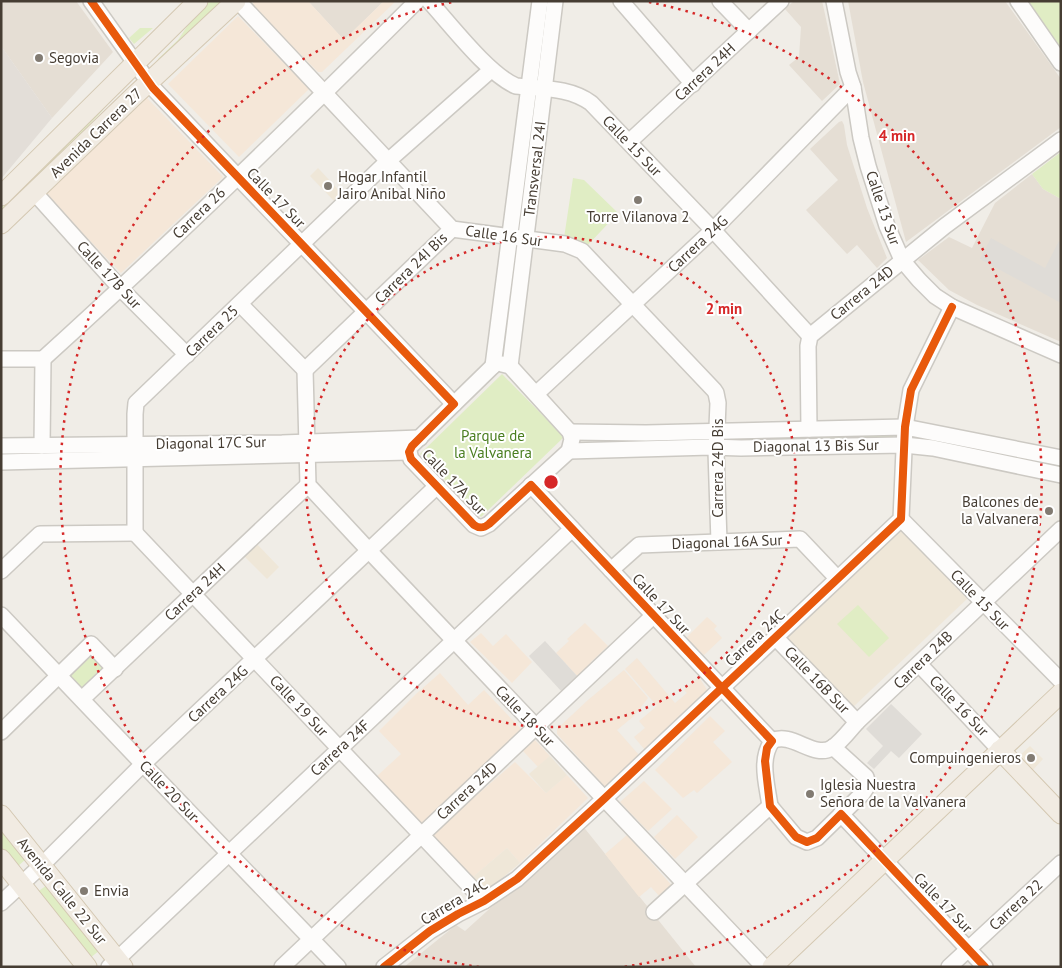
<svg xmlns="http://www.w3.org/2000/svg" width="1062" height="968" font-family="'PT Sans',sans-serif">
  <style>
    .residential { fill: #e5ded4 }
    .commercial { fill: #f5e7d8 }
    .industrial { fill: #e3ded8 }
    .education { fill: #efe7d8 }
    .green { fill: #e0edc4 }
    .parking { fill: #dfdcd7 }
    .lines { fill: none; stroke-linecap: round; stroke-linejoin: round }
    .minor-casing { stroke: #ccc9c3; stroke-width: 18 }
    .major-casing { stroke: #d4c8b2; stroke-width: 21 }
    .minor { stroke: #fdfcfb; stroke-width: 15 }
    .major { stroke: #f1ebe2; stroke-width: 19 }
    .cycleway-casing { stroke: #fff; stroke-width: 11 }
    .cycleway { stroke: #e8590c; stroke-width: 8 }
    .ring { fill: none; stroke: #d62828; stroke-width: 2.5; stroke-dasharray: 2.5 5 }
    .poi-dot { fill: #827b72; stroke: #fff; stroke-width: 2 }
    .labels { text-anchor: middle; stroke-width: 4; stroke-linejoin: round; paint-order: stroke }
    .poi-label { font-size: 15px; fill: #463d33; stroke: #fff; text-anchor: start }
    .street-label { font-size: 15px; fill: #463d33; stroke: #fff }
    .park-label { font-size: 15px; fill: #4a7e20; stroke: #fff }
    .centre { fill: #d62828; stroke: #fff; stroke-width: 2.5 }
    .ring-label { font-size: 15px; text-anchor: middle; font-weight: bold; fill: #d62828; stroke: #fff; stroke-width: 4; stroke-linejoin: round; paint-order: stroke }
  </style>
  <rect width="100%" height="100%" fill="#f0ede7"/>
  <g class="residential">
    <polygon points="1,1 76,1 113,52 52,118 1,46"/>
    <polygon points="308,1 384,1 344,40"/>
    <polygon points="794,1 822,1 823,5 840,84 822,101 789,65 799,57 801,27 785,9"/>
    <polygon points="848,1 1005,1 1061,79 1061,127 906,242 863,82"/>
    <polygon points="842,121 844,125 847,145 867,208 887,258 877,268 857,245 847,254 806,210 838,180 810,149 839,122"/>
    <polygon points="1032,174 1043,189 1061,199 1061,342 977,305 949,290 918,260 949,237 972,248 995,203"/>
    <polygon points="582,825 696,967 404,967 456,925 465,931"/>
  </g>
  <g class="commercial">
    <polygon points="253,1 308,1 344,40 384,1 396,1 322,72 318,72 253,7"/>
    <polygon points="238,16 309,89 239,157 168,84"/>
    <polygon points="147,98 223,177 121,273 46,195"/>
    <polygon points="707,617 717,626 714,629 722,638 704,655 686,638"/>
    <polygon points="585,623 608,646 591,662 593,664 578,677 556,653 569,641 567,639"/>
    <polygon points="481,633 493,646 506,634 532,662 512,683 470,642"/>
    <polygon points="637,658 675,703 687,693 684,690 699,677 707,690 707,695 645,750 634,737 645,728 639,721 657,706 625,669"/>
    <polygon points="624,670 648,698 634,716 617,730 639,755 628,765 631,769 608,790 557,734 557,729 588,700"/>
    <polygon points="440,673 468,705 484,690 523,731 474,775 422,827 377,776 401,754 379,731 417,693"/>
    <polygon points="710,716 725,731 713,742 732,762 697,793 694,790 683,798 655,770"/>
    <polygon points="535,740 550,756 538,767 523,751"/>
    <polygon points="515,762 546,793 567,775 588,798 520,863 507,848 473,877 432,834"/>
    <polygon points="644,781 672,809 648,831 620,802"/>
    <polygon points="677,815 698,837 675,859 654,837"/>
    <polygon points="627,835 674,888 662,899 651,887 639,897 605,854"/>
  </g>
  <polygon class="industrial" points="1,46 52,118 1,179"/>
  <g class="education">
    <polygon points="318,168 345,197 337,204 310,176"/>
    <polygon points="900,526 969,597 851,709 783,639"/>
    <polygon points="255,542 279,567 267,579 243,555"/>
    <polygon points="1030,746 1043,759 1032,771 1018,757"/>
    <polygon points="550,756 567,775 546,793 529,774"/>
    <polygon points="507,848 520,863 486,892 473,877"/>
  </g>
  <g class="green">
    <polygon points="210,1 227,1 161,62 158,59 178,40 194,16"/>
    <polygon points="1028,1 1061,1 1061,48"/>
    <polygon points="140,28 153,28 134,44 129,38"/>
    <polygon points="101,108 103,110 89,125 85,133 1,216 1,205"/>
    <polygon points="1061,152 1061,199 1043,189 1032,174"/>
    <polygon points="573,178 584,180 618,213 586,247 578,240 564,238"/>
    <polygon points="502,374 564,437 481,517 420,454"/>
    <polygon points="893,432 893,440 728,443 728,434"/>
    <polygon points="858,605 889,638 869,657 837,624"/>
    <polygon points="91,650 108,668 81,692 65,674"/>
    <polygon points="1,829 26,859 17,867 1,847"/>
    <polygon points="47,885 100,950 90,958 36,893"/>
  </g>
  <g class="parking">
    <polygon points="991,238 1045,268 1059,241 1061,242 1061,303 980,259"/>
    <polygon points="545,641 578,677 562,692 529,656"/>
    <polygon points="891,704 922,734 899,758 891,751 874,769 867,763 883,746 866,729"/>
  </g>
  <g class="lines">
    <defs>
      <g id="minor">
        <polyline points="91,1 153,88 454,404"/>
        <polyline points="238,1 452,229 565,244 582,251 714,390 716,393 718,403 716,451 719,542"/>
        <path d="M 429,1 C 451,25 488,74 516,86 C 542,89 569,87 591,103 L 713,230 L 810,336"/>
        <polyline points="621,1 693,84"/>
        <polyline points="720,1 749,31"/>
        <polyline points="834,1 848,72 853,87 861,138 868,166 887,226 902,260 919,280 935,296 952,307 1061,355"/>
        <polyline points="1018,1 1061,63"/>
        <polyline points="629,142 781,1"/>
        <polyline points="34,192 121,289 187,355"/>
        <polyline points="240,304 305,370"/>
        <polyline points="1,359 43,359"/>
        <path d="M 43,359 C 171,243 295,123 417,1"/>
        <polyline points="493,366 540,1"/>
        <polyline points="510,366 555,1"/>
        <polyline points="305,370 308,485 374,556 764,967"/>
        <polyline points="305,370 452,229"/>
        <polyline points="536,394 713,230 853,87"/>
        <polyline points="809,429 808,346 810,336 945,226 1061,140"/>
        <polyline points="570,432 646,433 905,427 1061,458"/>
        <polyline points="412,445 493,366"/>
        <polyline points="1,446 282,443 420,438"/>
        <polyline points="42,446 43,359"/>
        <polyline points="569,451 711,447 741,448 904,445 933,448 1061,475"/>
        <polyline points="409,452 411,459 474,525 481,528 489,524 569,451 572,439 570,432 510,366 502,364"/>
        <polyline points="1,462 409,452"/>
        <polyline points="531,485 772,741"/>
        <polyline points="901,519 1061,681"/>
        <polyline points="135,533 135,414 136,403 388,161 491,70"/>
        <polyline points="135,533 484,901"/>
        <polyline points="611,570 639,545 800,539 837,578"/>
        <polyline points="1,571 40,534 135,533"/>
        <polyline points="1,615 143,764 338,967"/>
        <polyline points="776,638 857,722"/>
        <polyline points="919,664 1000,750"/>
        <polyline points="82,699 308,485"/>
        <polyline points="1,732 91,644 115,669"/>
        <path d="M 772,741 C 792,731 813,759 832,748 C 841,742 850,730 857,722 L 1061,529"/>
        <polyline points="770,806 796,837 807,842 817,838 862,794 868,785 866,777 833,747"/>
        <path d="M 770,806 C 767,784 759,760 772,741"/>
        <polyline points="841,814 985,967"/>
        <polyline points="1,903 42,865 143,764 437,486"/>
        <polyline points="654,912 770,806"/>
        <polyline points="109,967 572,529"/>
        <polyline points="282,967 653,616"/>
        <polyline points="384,967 430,931 458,914 484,901 517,879 604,799 901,519 905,427 911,390 952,307"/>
        <polyline points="949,967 1061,863"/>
      </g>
      <g id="major">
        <polyline points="1,196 198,1"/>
        <polyline points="1,224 133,97 236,1"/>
        <polyline points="1000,750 1061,814"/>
        <polyline points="1,815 123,967"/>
        <polyline points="1,859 87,967"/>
        <polyline points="772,967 1061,693"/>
      </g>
    </defs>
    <use href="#minor" class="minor-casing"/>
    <use href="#major" class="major-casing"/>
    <use href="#minor" class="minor"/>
    <use href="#major" class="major"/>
    <defs>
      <g id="cycleway">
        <path d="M 91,1 L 153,88 L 454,404 L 412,446 L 409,452 L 411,459 L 474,525 C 480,529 484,528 489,524 L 531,485 L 772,741 L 767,748 L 765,761 L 770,806 L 796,837 L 807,842 L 817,838 L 841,814 L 985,967"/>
        <polyline points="384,967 430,931 458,914 484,901 517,879 604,799 901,519 905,427 911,390 952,307"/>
      </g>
    </defs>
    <use href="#cycleway" class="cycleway-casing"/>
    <use href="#cycleway" class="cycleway"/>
  </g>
  <g class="ring">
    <circle cx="551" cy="482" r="245"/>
    <path d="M479 967A490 490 0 0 1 453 2M649 2A490 490 0 0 1 623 967"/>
  </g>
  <g class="poi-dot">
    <circle cx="39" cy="58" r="5"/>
    <circle cx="328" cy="186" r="5"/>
    <circle cx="638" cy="200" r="5"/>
    <circle cx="1049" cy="511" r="5"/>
    <circle cx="1031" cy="758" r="5"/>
    <circle cx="810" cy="794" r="5"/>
    <circle cx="84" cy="891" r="5"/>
  </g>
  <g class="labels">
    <g class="poi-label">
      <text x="49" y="63">Segovia</text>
      <text x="338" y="182">Hogar Infantil<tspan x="338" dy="17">Jairo Anibal Niño</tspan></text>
      <text x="638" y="222" text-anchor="middle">Torre Vilanova 2</text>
      <text x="1039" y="507" text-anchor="end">Balcones de<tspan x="1039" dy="17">la Valvanera</tspan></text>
      <text x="1021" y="763" text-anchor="end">Compuingenieros</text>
      <text x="820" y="790">Iglesia Nuestra<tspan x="820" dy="17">Señora de la Valvanera</tspan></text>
      <text x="94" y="896">Envia</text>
    </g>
    <g class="street-label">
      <text transform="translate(705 72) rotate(-43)" y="5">Carrera 24H</text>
      <text transform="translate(96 133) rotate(-44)" y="5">Avenida Carrera 27</text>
      <text transform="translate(632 146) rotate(46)" y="5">Calle 15 Sur</text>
      <text transform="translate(535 169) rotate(-83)" y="5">Transversal 24I</text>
      <text transform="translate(276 198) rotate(46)" y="5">Calle 17 Sur</text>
      <text transform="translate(883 208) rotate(71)" y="5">Calle 13 Sur</text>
      <text transform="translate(199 213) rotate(-44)" y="5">Carrera 26</text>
      <text transform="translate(504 236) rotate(8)" y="5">Calle 16 Sur</text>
      <text transform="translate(698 244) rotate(-43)" y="5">Carrera 24G</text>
      <text transform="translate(411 268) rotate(-44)" y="5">Carrera 24I Bis</text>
      <text transform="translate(109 275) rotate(47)" y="5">Calle 17B Sur</text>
      <text transform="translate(862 293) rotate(-39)" y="5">Carrera 24D</text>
      <text transform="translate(212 331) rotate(-44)" y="5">Carrera 25</text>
      <text transform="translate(211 443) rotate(-1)" y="5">Diagonal 17C Sur</text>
      <text transform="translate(816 446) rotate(-1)" y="5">Diagonal 13 Bis Sur</text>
      <text transform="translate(718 468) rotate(-90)" y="5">Carrera 24D Bis</text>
      <text transform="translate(454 482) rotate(46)" y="5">Calle 17A Sur</text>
      <text transform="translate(727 542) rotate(-2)" y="5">Diagonal 16A Sur</text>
      <text transform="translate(195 592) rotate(-43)" y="5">Carrera 24H</text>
      <text transform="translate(980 600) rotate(46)" y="5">Calle 15 Sur</text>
      <text transform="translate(661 604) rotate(47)" y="5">Calle 17 Sur</text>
      <text transform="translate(755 638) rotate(-43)" y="5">Carrera 24C</text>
      <text transform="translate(923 660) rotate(-44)" y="5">Carrera 24B</text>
      <text transform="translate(817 680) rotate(46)" y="5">Calle 16B Sur</text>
      <text transform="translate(218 694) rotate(-43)" y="5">Carrera 24G</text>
      <text transform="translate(299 706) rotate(47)" y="5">Calle 19 Sur</text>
      <text transform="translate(959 706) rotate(46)" y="5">Calle 16 Sur</text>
      <text transform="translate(525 716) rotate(46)" y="5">Calle 18 Sur</text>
      <text transform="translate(340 748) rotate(-43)" y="5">Carrera 24F</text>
      <text transform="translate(169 791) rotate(46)" y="5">Calle 20 Sur</text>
      <text transform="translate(467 791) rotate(-43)" y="5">Carrera 24D</text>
      <text transform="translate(62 891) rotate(51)" y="5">Avenida Calle 22 Sur</text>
      <text transform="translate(454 902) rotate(-31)" y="5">Carrera 24C</text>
      <text transform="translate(943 903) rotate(46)" y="5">Calle 17 Sur</text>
      <text transform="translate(1016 905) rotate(-43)" y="5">Carrera 22</text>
    </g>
    <g class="park-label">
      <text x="493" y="441">Parque de<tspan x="493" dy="17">la Valvanera</tspan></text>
    </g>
  </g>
  <circle cx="551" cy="482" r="8" class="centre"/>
  <g class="ring-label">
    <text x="897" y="141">4 min</text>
    <text x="724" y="314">2 min</text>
  </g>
  <rect width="1062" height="968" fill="none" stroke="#463d33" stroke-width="5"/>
</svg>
